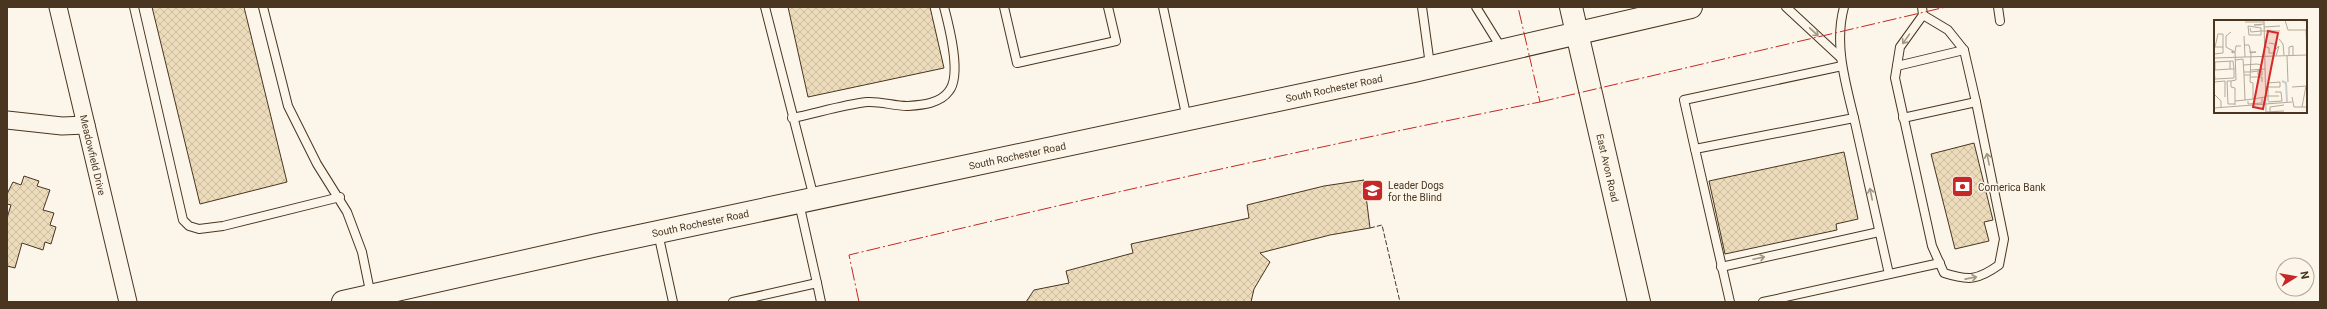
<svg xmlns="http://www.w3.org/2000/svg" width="2327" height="309" font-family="Roboto,sans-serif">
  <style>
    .building { fill: url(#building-cross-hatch); stroke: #4a3520 }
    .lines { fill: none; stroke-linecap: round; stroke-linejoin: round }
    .lane-casing { stroke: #4a3520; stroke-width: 10 }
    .street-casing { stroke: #4a3520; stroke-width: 19 }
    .secondary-casing { stroke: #4a3520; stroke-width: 24 }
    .primary-casing { stroke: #4a3520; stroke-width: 24 }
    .lane { stroke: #fbf6e9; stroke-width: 8 }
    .street { stroke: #fbf6e9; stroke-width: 17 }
    .secondary { stroke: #fbf6e9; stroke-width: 22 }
    .primary { stroke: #fbf6e9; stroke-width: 22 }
    .fence { stroke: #4a3520; stroke-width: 1; stroke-dasharray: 5 2; stroke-linecap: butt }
    .power { stroke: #c62828; stroke-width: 1; stroke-dasharray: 14 3 2 3; stroke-linecap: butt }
    .oneway { stroke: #a29684 }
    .labels { text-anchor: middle; stroke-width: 3; stroke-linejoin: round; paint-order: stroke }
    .street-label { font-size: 10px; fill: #4a3520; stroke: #fbf6e9 }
    .poi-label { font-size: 10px; fill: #4a3520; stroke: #fbf6e9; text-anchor: start }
    .inset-river { fill: none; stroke: #c9cecd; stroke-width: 2 }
    .inset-road { fill: none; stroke: #b4a999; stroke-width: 1 }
    .view { fill: #d62828; fill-opacity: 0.15; stroke: #d62828; stroke-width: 2 }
    .inset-edge { fill: none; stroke: #4a3520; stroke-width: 2 }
  </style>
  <defs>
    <pattern id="building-cross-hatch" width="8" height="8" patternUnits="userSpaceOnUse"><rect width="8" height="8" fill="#ecdcbc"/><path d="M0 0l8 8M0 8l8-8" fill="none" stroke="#ccbda1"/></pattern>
  </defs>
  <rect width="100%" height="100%" fill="#fbf6e9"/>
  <g class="building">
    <polygon points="152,7 244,7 287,182 200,204"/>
    <polygon points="788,7 930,7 944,68 808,97"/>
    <polygon points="1974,143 1993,220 1984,222 1989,241 1955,249 1931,154"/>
    <polygon points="1844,152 1858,219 1836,224 1837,230 1725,254 1709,181"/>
    <polygon points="24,176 39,181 37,186 50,190 43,210 54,213 50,225 56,227 51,244 45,242 43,250 22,243 15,268 7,266 7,218 11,205 7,204 7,194 13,182 21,185"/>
    <polygon points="1364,180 1370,228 1330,235 1260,253 1270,262 1254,289 1251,302 1026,302 1034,290 1069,283 1066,271 1133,253 1131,244 1249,218 1247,205 1324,186"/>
  </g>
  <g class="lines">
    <defs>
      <g id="lane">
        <polyline points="134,7 183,220 189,226 199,229 223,226 340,197"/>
        <polyline points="263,7 288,106 317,164 347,212 362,252 371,296"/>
        <polyline points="765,7 814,198"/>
        <polyline points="1004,7 1017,63 1116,41 1108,7"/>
        <polyline points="1163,7 1187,119"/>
        <polyline points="1422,7 1430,65"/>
        <polyline points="1476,7 1502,49"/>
        <polyline points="1786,7 1841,58"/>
        <path d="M 1922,7 L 1923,15 L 1900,47 L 1895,78 L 1932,246 L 1944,273 C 1969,281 1978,280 1999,265 L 2004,239 L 1976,102"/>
        <polyline points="1998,7 2000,21"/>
        <polyline points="1897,66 1964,50"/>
        <path d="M 792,118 C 817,113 842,105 867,102 C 880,101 894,106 907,106 C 921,105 940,104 949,91 C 962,75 949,26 944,7"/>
        <polyline points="1854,118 1889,274"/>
        <polyline points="1903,118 1976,102 1964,50 1948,30 1923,15"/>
        <polyline points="1695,149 1684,100 1842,66"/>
        <polyline points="799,203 817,283"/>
        <polyline points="658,233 673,302"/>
        <polyline points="1721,267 1879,232"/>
        <polyline points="733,302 817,283 821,302"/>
        <path d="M 1730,302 L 1695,149 L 1854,118 C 1845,81 1834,44 1844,7"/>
        <polyline points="1763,302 1940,263"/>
      </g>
      <g id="street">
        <path id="s1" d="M 58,7 L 128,302"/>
        <polyline points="7,120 62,126 86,125"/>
      </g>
      <g id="secondary">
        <path id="s2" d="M 1571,7 L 1639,302"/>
      </g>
      <g id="primary">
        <path id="s3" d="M 343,302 L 597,245 L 1414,71 L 1691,7"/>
      </g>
    </defs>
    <use href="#lane" class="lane-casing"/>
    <use href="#street" class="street-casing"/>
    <use href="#secondary" class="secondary-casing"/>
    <use href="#primary" class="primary-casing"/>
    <use href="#lane" class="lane"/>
    <use href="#street" class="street"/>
    <use href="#secondary" class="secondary"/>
    <use href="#primary" class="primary"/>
    <polyline class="fence" points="1370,228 1382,225 1400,302"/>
    <g class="power">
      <polyline points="1540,102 1946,7"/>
      <path d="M 859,302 L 849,255 C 1078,200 1308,148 1540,102 L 1518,7"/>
    </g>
  </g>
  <defs><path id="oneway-shaft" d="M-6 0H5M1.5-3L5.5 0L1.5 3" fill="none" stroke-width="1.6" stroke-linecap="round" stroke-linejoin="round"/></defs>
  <g class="oneway">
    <use href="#oneway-shaft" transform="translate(1814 32) rotate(43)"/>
    <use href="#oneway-shaft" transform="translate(1906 39) rotate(125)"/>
    <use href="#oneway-shaft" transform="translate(1988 159) rotate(-102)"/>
    <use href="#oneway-shaft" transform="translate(1871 194) rotate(-102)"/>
    <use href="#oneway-shaft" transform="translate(1759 258) rotate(-12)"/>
    <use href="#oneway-shaft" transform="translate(1971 278) rotate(-11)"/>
  </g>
  <defs>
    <symbol id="bank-square" viewBox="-11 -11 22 22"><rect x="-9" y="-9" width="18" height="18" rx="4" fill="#c62828" stroke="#fbf6e9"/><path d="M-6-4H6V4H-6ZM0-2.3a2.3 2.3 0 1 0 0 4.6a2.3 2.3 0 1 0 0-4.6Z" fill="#fff"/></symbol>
    <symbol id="school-square" viewBox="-11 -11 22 22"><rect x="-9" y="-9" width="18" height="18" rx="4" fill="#c62828" stroke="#fbf6e9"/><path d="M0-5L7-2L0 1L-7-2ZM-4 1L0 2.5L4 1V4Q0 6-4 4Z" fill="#fff"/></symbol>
  </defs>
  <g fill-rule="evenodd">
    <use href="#bank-square" x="1950" y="174" width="25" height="25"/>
    <use href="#school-square" x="1360" y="178" width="25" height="25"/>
  </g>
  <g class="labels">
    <g class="street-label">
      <text dy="4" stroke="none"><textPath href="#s3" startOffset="1014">South Rochester Road</textPath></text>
      <text dy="4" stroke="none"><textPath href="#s1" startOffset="152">Meadowfield Drive</textPath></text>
      <text dy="4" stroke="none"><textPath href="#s3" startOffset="690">South Rochester Road</textPath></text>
      <text dy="4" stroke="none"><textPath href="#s2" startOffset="165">East Avon Road</textPath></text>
      <text dy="4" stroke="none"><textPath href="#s3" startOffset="366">South Rochester Road</textPath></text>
    </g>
    <g class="poi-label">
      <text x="1388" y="189">Leader Dogs<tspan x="1388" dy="12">for the Blind</tspan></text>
      <text x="1978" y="191">Comerica Bank</text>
    </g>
  </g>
  <g transform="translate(2214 20)">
    <rect width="93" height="93" fill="#fbf6e9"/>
    <path class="inset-river" d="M 68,61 L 72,63 L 73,82"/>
    <path class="inset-road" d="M 50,0 L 52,93M 71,0 L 74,10 L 93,10M 81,0 L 93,1M 31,2 L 50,2M 47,5 L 40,5 L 50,4M 50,7 L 66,6M 36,8 L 37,12 L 47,11M 92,10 L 93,35M 47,11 L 47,15 L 35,15 L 34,6 L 47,8 L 47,11 L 66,11M 17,12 L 12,16 L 12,27 L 21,32 L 22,60 L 17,61 L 17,67 L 21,68 L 21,81M 30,16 L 31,37M 65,19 L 69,24 L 70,35M 55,23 L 61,24 L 60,33M 30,25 L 35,25 L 37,34 L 36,62 L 39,63 L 39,79 L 51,77M 50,26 L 55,28 L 55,33 L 60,33 L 60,36M 1,27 L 4,14 L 9,14 L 9,27M 62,29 L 65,26 L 62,36M 19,32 L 18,31 L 18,33 L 21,32 L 22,26 L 27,26M 35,32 L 42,32 L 36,33M 0,34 L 9,33 L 9,27 L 1,27M 75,35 L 75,27 L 79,26 L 79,35M 73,36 L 74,62M 0,38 L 93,35M 21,40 L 29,39 L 30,55 L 36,55M 30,45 L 43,44 L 47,45 L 47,49M 16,49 L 20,49 L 20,58M 0,50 L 1,59 L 20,58M 1,50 L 1,42 L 19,41 L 20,49M 1,50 L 16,49 L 16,41M 37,50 L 51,49M 30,52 L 37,52 L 44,51 L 48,51 L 48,55 L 44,55 L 44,50M 30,55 L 31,80 L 39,79M 36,57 L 48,57 L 48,62M 17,61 L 13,61 L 14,84 L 21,84M 0,62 L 11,61 L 11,77M 51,67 L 66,67 L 66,62 L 54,63 L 54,76 L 51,76M 78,67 L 93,66M 0,74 L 7,81 L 7,87M 78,77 L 80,87 L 93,87M 34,81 L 34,84 L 48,83 L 48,78M 54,81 L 54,76 L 65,76M 54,82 L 68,81 L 67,72 L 61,72M 21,85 L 21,81 L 31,80M 88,87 L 92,66M 0,88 L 78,82M 52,92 L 70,91M 56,92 L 56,87 L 70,85"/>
    <path class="view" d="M 54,11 L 64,13 L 49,89 L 39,87 Z"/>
    <rect width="93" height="93" class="inset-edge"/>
  </g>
  <rect width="2327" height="309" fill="none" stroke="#4a3520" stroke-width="16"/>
  <g transform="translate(2295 277) rotate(79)"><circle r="19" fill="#fbf6e9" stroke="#b4a999"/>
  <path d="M0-3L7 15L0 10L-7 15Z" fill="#c62828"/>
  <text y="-6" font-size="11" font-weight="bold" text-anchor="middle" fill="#4a3520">N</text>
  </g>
</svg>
